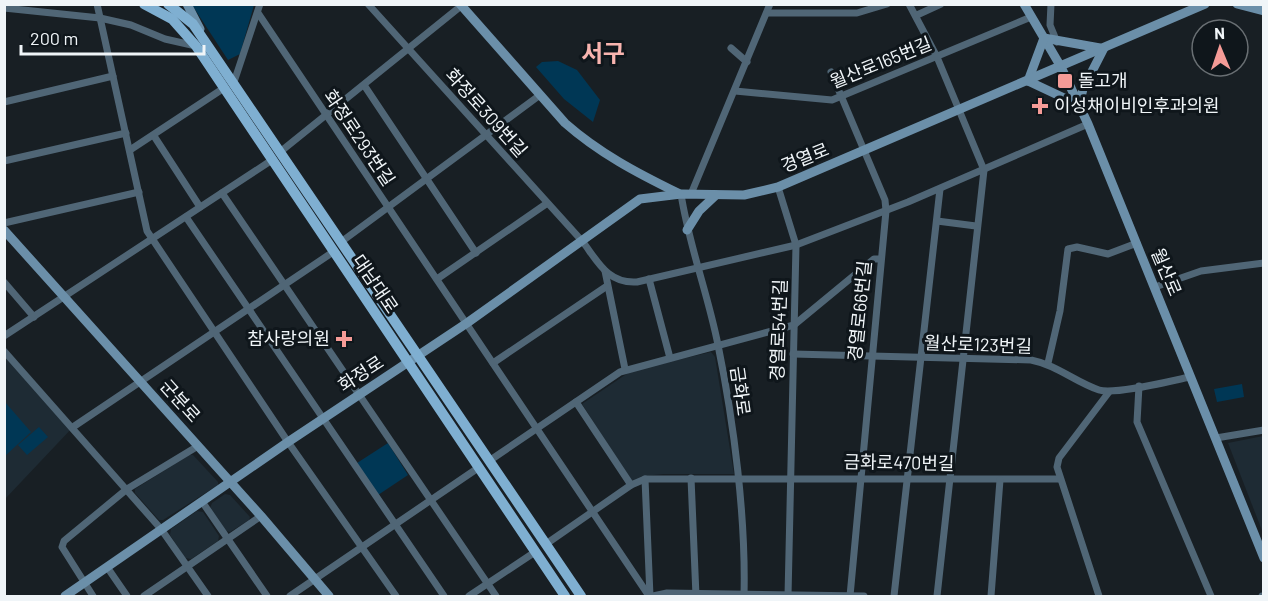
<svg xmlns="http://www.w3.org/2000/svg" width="1268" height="601" font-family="Barlow,'Noto Sans KR',sans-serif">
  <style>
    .built { fill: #1e2b34 }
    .green { fill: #003755 }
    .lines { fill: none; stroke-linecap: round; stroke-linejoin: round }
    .street { stroke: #506676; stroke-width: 7 }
    .secondary { stroke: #6b8fa9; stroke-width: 9 }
    .primary { stroke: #7fafd1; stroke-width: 10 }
    .poi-dot { fill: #f59b97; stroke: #0f161b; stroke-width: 2 }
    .labels { text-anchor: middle; stroke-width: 6; stroke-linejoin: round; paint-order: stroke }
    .street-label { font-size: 18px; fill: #f0f5f8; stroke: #0f161b }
    .poi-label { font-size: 18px; fill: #f0f5f8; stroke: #0f161b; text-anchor: start }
    .district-label { font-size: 24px; font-weight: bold; fill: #f8b4af; stroke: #0f161b }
  </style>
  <rect width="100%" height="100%" fill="#181f24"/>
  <g class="built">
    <polygon points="4,351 73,427 5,499 4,499"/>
    <polygon points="711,352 715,357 734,474 664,474 643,476 631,481 582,404 631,371"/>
    <polygon points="1263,436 1264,436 1263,533 1228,443"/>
    <polygon points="189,455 193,455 218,482 218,485 163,520 159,520 135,493 135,489"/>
    <polygon points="225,494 230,495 250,517 249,520 230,532 225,531 210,508 212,503"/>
    <polygon points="197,511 203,512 219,536 218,541 191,559 185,558 170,535 171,529"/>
  </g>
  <g class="green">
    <polygon points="192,5 254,5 240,54 228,60"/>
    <polygon points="558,61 577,70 600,100 593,122 564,99 536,67 542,62"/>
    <polygon points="1242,384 1244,397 1217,402 1214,389"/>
    <polygon points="5,402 31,432 5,456 4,456"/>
    <polygon points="39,427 48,437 27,455 18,445"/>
    <polygon points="388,443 408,475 378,495 357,463"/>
  </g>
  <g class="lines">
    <g class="street">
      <polyline points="97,4 147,231 288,442 396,596"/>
      <path d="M 368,4 L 583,242 C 598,262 608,284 637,282 L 796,245 L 908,202 L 1088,124"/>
      <polyline points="909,4 937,57 984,170 937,596"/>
      <polyline points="1051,4 1050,25 1057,42"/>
      <polyline points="4,8 100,18 131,25 165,39 196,46"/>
      <polyline points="258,13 649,596"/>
      <polyline points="767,13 857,13 887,4"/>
      <polyline points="917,15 941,4"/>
      <polyline points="731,48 747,62"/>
      <polyline points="831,72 885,200 886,211 850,596"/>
      <polyline points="234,82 260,4"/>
      <polyline points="364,85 476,253"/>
      <polyline points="735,91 832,100 1031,17"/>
      <polyline points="4,102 113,76"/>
      <polyline points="154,136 200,207"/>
      <polyline points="130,150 224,88"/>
      <polyline points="280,152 461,6"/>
      <polyline points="4,161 126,133"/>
      <polyline points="778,187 796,245 788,596"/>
      <polyline points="222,193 496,596"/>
      <path d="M 681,194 C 689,246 708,294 718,345 C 734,423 746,518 744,596"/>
      <polyline points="691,194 770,4"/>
      <polyline points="186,217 444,596"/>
      <polyline points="937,221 976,226"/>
      <polyline points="4,223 139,192"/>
      <polyline points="341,242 540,95"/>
      <polyline points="605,271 625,369"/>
      <polyline points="437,279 546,204"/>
      <polyline points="649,279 670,358"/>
      <polyline points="4,282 34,317"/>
      <polyline points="1155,287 1201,271 1264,263"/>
      <polyline points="4,336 272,160"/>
      <polyline points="4,351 161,529 208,596"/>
      <path d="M 793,354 L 1031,360 C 1057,365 1075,382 1099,390 C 1115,395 1170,381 1190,377"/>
      <polyline points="493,363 607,286"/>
      <polyline points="1048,363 1060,311 1068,249 1077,247 1108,254 1137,243"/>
      <polyline points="1139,386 1137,422 1211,596"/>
      <polyline points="576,402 631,485"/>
      <polyline points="73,427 333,252"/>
      <polyline points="1216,438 1264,430"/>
      <polyline points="489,461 620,372 794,325 874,259 880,259"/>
      <polyline points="691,478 696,596"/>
      <polyline points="645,479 650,596"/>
      <polyline points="203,503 267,596"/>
      <polyline points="546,544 631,485 645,479 1059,479"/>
      <polyline points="107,567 127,596"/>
      <polyline points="93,596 62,547 64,541 127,489 198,446"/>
      <polyline points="144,596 261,516"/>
      <polyline points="290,596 478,468"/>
      <polyline points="469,596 535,552"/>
      <polyline points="653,596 667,593 864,596"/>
      <polyline points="894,596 940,189"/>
      <polyline points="991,596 1000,480"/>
      <polyline points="1099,596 1057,467 1059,458 1109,392"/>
      <polyline points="1262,596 1264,596"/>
    </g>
    <g class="secondary">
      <polyline points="187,4 200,29"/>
      <path d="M 460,4 L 565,123 C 599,153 637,173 678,193"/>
      <polyline points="1024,4 1061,67 1088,124 1264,558"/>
      <polyline points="1237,4 1264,11"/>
      <polyline points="1044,38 1100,48"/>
      <polyline points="1028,81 1079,105"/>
      <polyline points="1028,81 1044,38"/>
      <polyline points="1079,105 1083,89 1104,48"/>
      <polyline points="4,230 261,516 329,596"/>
      <polyline points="687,230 699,211 716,195"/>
      <polyline points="65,596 288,442 467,323 640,199 681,194 744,195 778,187 1205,4"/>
    </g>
    <g class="primary">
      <polyline points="144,4 172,19 196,46 565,596"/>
      <polyline points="168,4 193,24 581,596"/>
    </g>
  </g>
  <g class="poi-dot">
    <rect x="1057" y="73" width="16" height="16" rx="3"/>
    <path d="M1037 97h6v6h6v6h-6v6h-6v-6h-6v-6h6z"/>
    <path d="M341 330h6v6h6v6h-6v6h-6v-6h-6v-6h6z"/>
  </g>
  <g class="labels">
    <g class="street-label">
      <text transform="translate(881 63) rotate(-22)" y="6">월산로165번길</text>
      <text transform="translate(486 113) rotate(48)" y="6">화정로309번길</text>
      <text transform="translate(359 138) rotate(56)" y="6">화정로293번길</text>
      <text transform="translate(805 158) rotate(-22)" y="6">경열로</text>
      <text transform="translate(1166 272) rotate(67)" y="6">월산로</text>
      <text transform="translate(375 284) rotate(56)" y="6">대남대로</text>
      <text transform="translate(860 311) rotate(-84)" y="6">경열로66번길</text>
      <text transform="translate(779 330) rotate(-88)" y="6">경열로54번길</text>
      <text transform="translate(978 345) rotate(2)" y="6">월산로123번길</text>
      <text transform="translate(361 374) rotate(-33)" y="6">화정로</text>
      <text transform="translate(740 391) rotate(82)" y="6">금화로</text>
      <text transform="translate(180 401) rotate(48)" y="6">군분로</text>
      <text transform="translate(899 463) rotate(1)" y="6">금화로470번길</text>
    </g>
    <g class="poi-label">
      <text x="1078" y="87">돌고개</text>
      <text x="1054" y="112">이성채이비인후과의원</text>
      <text x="330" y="345" text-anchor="end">참사랑의원</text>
    </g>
    <g class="district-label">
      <text x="603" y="62">서구</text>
    </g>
  </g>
  <rect width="1268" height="601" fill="none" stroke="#f0f5f8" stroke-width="12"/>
  <g transform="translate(1220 48) rotate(358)"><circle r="28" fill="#0f161b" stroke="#696f73" stroke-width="1.5"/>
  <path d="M0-4.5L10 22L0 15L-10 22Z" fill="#f59b97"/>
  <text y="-9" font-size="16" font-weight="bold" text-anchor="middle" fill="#f0f5f8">N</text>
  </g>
  <path d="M21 45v9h183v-9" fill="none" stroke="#f0f5f8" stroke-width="3"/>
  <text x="30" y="45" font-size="18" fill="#f0f5f8" stroke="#0f161b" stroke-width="4.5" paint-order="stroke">200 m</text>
</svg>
